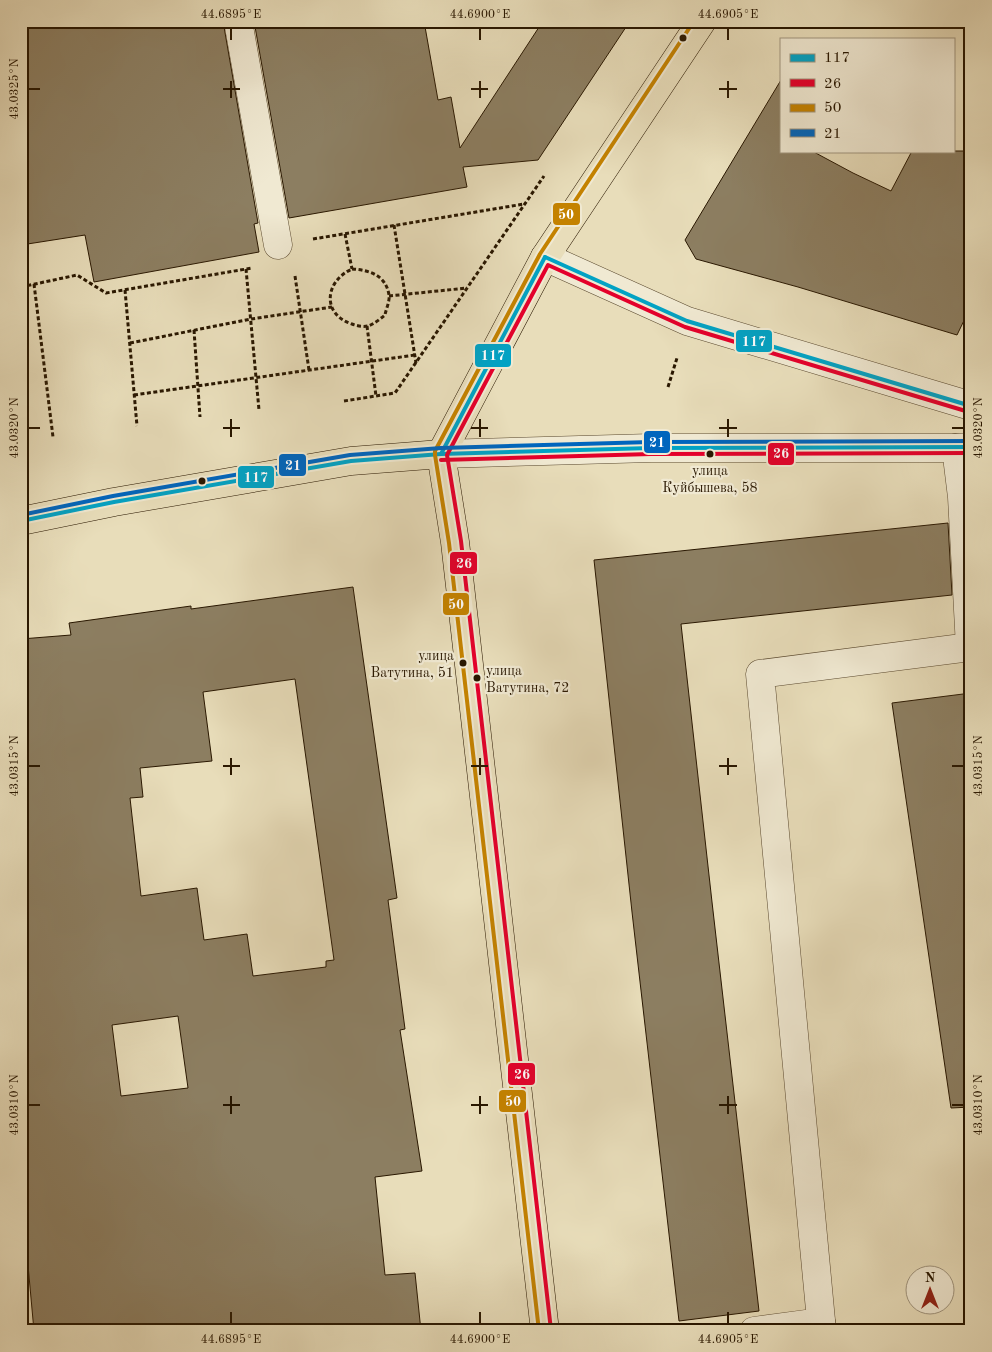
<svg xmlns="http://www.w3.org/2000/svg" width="992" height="1352" font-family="'Old Standard TT',serif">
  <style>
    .building { fill: #8c7e61; stroke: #291700; fill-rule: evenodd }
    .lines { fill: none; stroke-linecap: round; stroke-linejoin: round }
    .minor-casing { stroke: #59482e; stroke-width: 29 }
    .major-casing { stroke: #291700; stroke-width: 29 }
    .path { stroke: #291700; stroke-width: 3; stroke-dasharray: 4 2.5; stroke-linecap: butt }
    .minor { stroke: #f0e9d2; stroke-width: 28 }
    .major { stroke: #e8ddba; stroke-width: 28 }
    .bus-1-casing { stroke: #f0e9d2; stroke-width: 8 }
    .bus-2-casing { stroke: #f0e9d2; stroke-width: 8 }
    .bus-3-casing { stroke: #f0e9d2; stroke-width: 8 }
    .bus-4-casing { stroke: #f0e9d2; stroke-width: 8 }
    .bus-1 { stroke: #02a2c4; stroke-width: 4 }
    .bus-2 { stroke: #e4002b; stroke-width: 4 }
    .bus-3 { stroke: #c48200; stroke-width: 4 }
    .bus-4 { stroke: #0065bd; stroke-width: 4 }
    .ticks { fill: none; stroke: #291700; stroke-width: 2 }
    .bus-dot { fill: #291700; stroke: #f0e9d2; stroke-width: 2 }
    .labels { text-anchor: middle; stroke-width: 4.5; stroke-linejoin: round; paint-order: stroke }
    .bus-label { font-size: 14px; fill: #291700; stroke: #f0e9d2 }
    .line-badge { stroke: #f0e9d2; stroke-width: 2 }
    .badge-label { font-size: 14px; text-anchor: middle; font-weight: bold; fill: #fff }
    .neatline { fill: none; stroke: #291700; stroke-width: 2 }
    .ticks-label { font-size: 12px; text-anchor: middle; fill: #291700 }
  </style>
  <rect width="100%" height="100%" fill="#e8ddba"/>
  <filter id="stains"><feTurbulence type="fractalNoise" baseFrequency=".004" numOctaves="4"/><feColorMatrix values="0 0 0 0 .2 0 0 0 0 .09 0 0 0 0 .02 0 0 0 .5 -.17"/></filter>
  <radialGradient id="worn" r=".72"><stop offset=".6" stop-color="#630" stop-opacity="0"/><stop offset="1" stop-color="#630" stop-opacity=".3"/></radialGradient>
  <g class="building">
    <polygon points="21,21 223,21 258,223 254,224 259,252 94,282 85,235 21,245"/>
    <polygon points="254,21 424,21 438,100 451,97 460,148 543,21 630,21 538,160 463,167 467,187 289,218"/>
    <polygon points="781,80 781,151 812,151 853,173 891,191 912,151 971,151 971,306 957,335 798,287 696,259 685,240"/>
    <polygon points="948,523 952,595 681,624 712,902 759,1311 679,1321 632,912 594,560"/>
    <path d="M 353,587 L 397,898 L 388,900 L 405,1029 L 400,1030 L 422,1171 L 375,1177 L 385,1275 L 415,1273 L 421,1331 L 34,1331 L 26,1243 L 27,1243 L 21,1196 L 21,639 L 71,635 L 69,623 L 191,606 L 191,609 ZM 295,679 L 334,960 L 326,961 L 326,967 L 253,976 L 247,934 L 204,940 L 197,888 L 141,896 L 130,798 L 143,797 L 140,768 L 212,761 L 203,692 ZM 178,1016 L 188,1088 L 121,1096 L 112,1025 Z"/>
    <polygon points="971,693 971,1107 951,1108 892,703"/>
  </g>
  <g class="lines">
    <defs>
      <g id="minor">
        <polyline points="238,21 278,245"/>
        <polyline points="545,257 687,321 971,406"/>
        <polyline points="441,454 651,448 956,448 971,447"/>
        <polyline points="754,1331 821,1322"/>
        <polyline points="822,1331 760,674 970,647 962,497 956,448"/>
      </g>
      <g id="major">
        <polyline points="21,521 114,502 351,461 441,454"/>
        <polyline points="545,1331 455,542 441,454 545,257 702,21"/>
      </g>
    </defs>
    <use href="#minor" class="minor-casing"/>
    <use href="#major" class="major-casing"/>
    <g class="path">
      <polyline points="394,225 416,363"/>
      <polyline points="345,234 352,269"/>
      <polyline points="313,239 524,204"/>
      <polyline points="246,269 259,410"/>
      <path d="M 352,269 C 369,270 386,275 389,295 C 390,301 386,309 385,315 C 380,319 374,324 368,326 C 363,327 357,326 352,324 C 321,314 325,281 352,269 Z"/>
      <polyline points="295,276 309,370"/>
      <polyline points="34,284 53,437"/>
      <polyline points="21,287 77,275 106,293 252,268"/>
      <polyline points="125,290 137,426"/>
      <polyline points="389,296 467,288"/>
      <polyline points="367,326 376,396"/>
      <polyline points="194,330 200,417"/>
      <polyline points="130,343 251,319 332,307"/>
      <polyline points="668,387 677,358"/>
      <polyline points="134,395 415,355"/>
      <polyline points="344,401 395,393 544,176"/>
    </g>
    <use href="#minor" class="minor"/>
    <use href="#major" class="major"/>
    <defs>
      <g id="bus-1">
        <polyline points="545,257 687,321 971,406"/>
        <polyline points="441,454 545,257"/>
        <polyline points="21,521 114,502 351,461 441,454 651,448 971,447"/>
      </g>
      <g id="bus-2">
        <polyline points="441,460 651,454 971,453"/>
        <polyline points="551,1330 461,541 447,455 548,265 685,327 969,412"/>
      </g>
      <polyline id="bus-3" points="539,1331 449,543 435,455 435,451 540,254 694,21"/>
      <polyline id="bus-4" points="21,515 113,496 350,455 441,448 651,442 971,441"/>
    </defs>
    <use href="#bus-1" class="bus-1-casing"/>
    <use href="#bus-2" class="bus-2-casing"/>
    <use href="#bus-3" class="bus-3-casing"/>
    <use href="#bus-4" class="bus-4-casing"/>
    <use href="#bus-1" class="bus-1"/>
    <use href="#bus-2" class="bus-2"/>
    <use href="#bus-3" class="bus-3"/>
    <use href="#bus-4" class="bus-4"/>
  </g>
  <path class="ticks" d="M 231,28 L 231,40M 480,28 L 480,40M 728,28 L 728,40M 231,81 L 231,98M 480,81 L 480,98M 728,81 L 728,98M 28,89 L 40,89M 223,89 L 240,89M 471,89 L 488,89M 719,89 L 737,89M 231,419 L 231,437M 480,419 L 480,437M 728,419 L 728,437M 28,428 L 40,428M 223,428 L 240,428M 471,428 L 488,428M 719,428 L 737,428M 952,428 L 964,428M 231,758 L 231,775M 480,758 L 480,775M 728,758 L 728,775M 28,766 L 40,766M 223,766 L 240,766M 471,766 L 488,766M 719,766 L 737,766M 952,766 L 964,766M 231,1096 L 231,1114M 480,1096 L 480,1114M 728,1096 L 728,1114M 28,1105 L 40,1105M 223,1105 L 240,1105M 471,1105 L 488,1105M 719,1105 L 737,1105M 952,1105 L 964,1105M 231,1312 L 231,1324M 480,1312 L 480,1324M 728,1312 L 728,1324"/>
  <g class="bus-dot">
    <circle cx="683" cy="38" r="4.5"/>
    <circle cx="710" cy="454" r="4.5"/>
    <circle cx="202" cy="481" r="4.5"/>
    <circle cx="463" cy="663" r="4.5"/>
    <circle cx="477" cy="678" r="4.5"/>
  </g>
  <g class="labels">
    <g class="bus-label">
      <text x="710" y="475">улица<tspan x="710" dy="17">Куйбышева, 58</tspan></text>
      <text x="454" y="660" text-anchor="end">улица<tspan x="454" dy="17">Ватутина, 51</tspan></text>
      <text x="486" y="675" text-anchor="start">улица<tspan x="486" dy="17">Ватутина, 72</tspan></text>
    </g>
  </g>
  <g class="line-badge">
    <rect x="552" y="202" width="29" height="24" rx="5" fill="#c48200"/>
    <rect x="735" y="329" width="38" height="24" rx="5" fill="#02a2c4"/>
    <rect x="474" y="343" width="38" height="25" rx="5" fill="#02a2c4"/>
    <rect x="643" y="430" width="28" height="24" rx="5" fill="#0065bd"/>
    <rect x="767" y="442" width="28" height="24" rx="5" fill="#e4002b"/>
    <rect x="278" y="453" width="29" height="24" rx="5" fill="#0065bd"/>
    <rect x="237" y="465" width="38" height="24" rx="5" fill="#02a2c4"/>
    <rect x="449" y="551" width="29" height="24" rx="5" fill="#e4002b"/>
    <rect x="442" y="592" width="28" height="24" rx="5" fill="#c48200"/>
    <rect x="507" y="1062" width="29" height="24" rx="5" fill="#e4002b"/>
    <rect x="498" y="1089" width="29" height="24" rx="5" fill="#c48200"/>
  </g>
  <g class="badge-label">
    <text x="566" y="219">50</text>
    <text x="754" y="346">117</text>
    <text x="493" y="360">117</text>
    <text x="657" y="447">21</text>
    <text x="781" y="458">26</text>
    <text x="293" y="470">21</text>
    <text x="256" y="482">117</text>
    <text x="464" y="568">26</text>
    <text x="456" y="609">50</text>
    <text x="522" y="1079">26</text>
    <text x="513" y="1106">50</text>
  </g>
  <rect width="992" height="1352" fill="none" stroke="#e8ddba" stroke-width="55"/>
  <rect x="780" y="38" width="175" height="115" fill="#f0e9d2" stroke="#a0957e"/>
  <rect x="790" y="54" width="25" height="8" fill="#02a2c4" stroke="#a0957e"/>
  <text x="824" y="62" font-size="15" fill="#291700">117</text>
  <rect x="790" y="79" width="25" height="8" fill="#e4002b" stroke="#a0957e"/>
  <text x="824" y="88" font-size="15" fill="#291700">26</text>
  <rect x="790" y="104" width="25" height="8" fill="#c48200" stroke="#a0957e"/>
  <text x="824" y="112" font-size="15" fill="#291700">50</text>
  <rect x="790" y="129" width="25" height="8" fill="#0065bd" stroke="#a0957e"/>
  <text x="824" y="138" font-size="15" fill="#291700">21</text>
  <g transform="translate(930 1290)"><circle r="24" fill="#f0e9d2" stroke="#a0957e"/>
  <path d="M0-4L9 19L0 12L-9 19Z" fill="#8f2418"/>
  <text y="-8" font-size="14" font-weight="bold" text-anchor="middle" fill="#291700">N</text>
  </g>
  <rect x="28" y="28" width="936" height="1296" class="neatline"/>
  <g class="ticks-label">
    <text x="231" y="18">44.6895°E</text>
    <text x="480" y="18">44.6900°E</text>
    <text x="728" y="18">44.6905°E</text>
    <text transform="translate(14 89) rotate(-90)" y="4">43.0325°N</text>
    <text transform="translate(14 428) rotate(-90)" y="4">43.0320°N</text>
    <text transform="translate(978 428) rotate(-90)" y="4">43.0320°N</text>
    <text transform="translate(14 766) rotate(-90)" y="4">43.0315°N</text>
    <text transform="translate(978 766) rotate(-90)" y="4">43.0315°N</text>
    <text transform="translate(14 1105) rotate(-90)" y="4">43.0310°N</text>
    <text transform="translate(978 1105) rotate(-90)" y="4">43.0310°N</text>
    <text x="231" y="1343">44.6895°E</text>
    <text x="480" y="1343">44.6900°E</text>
    <text x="728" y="1343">44.6905°E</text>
  </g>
  <rect width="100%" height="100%" filter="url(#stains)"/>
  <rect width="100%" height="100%" fill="url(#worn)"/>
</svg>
